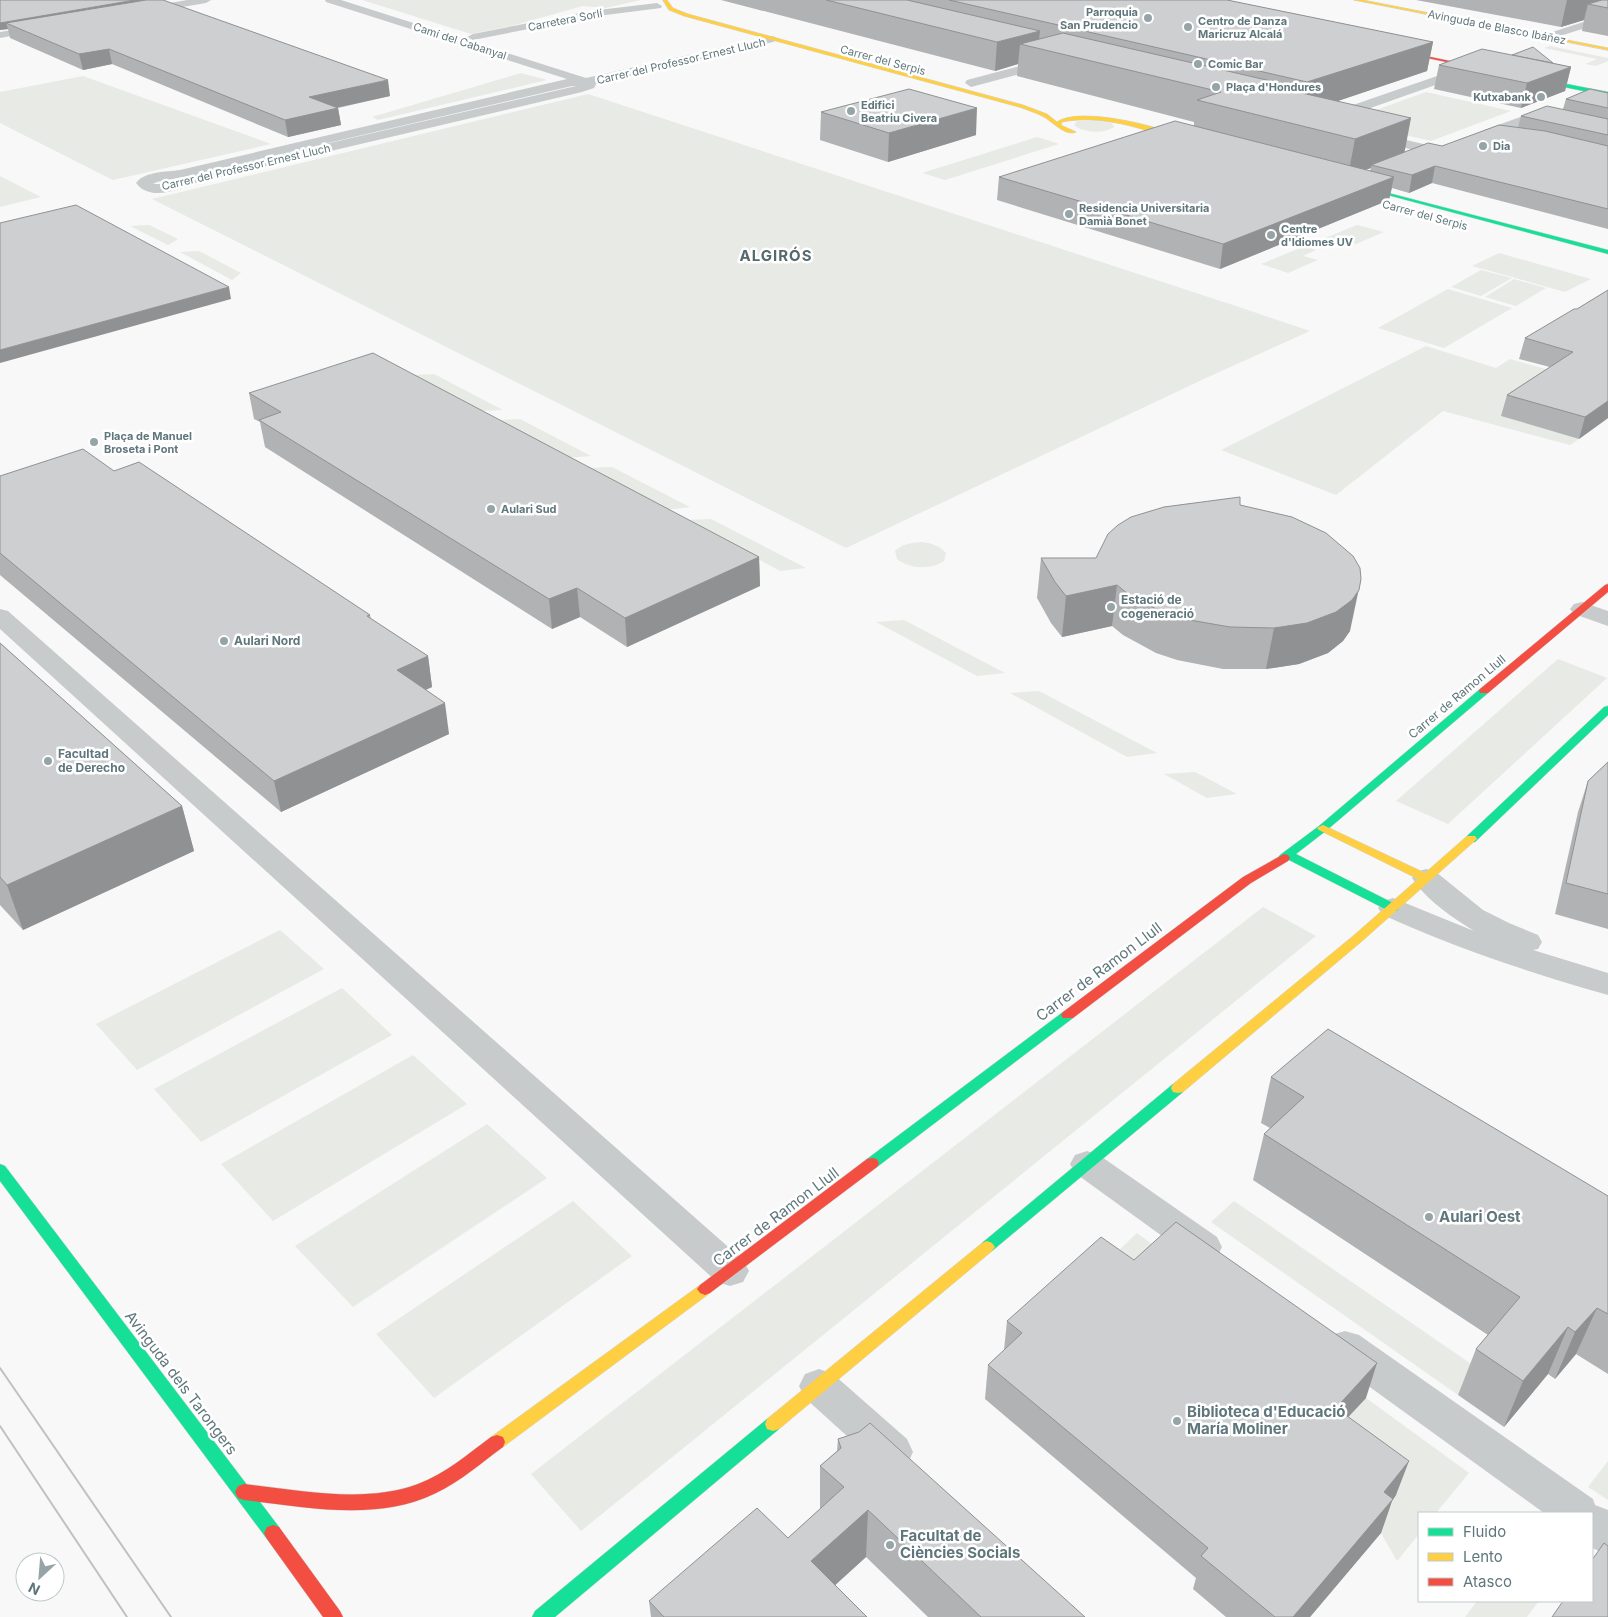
<svg xmlns="http://www.w3.org/2000/svg" width="1608" height="1617" font-family="Inter,sans-serif">
  <style>
    .green { fill: #e8eae5 }
    .lines { fill: none; stroke-linecap: round; stroke-linejoin: round }
    .fast-casing { stroke: #d3d4d5; stroke-width: 1 }
    .slow-casing { stroke: #d3d4d5; stroke-width: 1 }
    .jam-casing { stroke: #d3d4d5; stroke-width: 1 }
    .street { fill: #c8cbcc; fill-rule: evenodd }
    .fast { fill: #16e098; fill-rule: evenodd }
    .slow { fill: #ffcf43; fill-rule: evenodd }
    .jam { fill: #f24e42; fill-rule: evenodd }
    .tram { stroke: #bfc2c2; stroke-width: 2 }
    .wall { fill: #b0b2b3; fill-rule: evenodd }
    .shaded-wall { fill: #909192 }
    .building { fill: #cdcfd0; stroke: #909192 }
    .poi-dot { fill: #95a4a7; stroke: #fff; stroke-width: 2 }
    .labels { text-anchor: middle; stroke-width: 5; stroke-linejoin: round; paint-order: stroke }
    .far-poi-label { font-size: 11px; font-weight: bold; fill: #5f777c; stroke: #fff; text-anchor: start }
    .far-street-label { font-size: 11px; fill: #5f777c; stroke: #fff }
    .poi-label { font-size: 12px; font-weight: bold; fill: #5f777c; stroke: #fff; text-anchor: start }
    .street-label { font-size: 12px; fill: #5f777c; stroke: #fff }
    .far-district-label { font-size: 15px; font-weight: bold; letter-spacing: 1px; fill: #56696d; stroke: #fff }
    .near-street-label { font-size: 15px; fill: #5f777c; stroke: #fff }
    .near-poi-label { font-size: 15px; font-weight: bold; fill: #5f777c; stroke: #fff; text-anchor: start }
  </style>
  <rect width="100%" height="100%" fill="#f8f8f8"/>
  <g class="green">
    <polygon points="362,0 641,0 605,8 583,6 511,26 471,34"/>
    <polygon points="1550,46 1608,58 1608,61 1596,66 1585,64 1597,59 1544,48"/>
    <polygon points="521,73 547,80 378,120 372,117"/>
    <polygon points="83,76 271,144 113,180 0,123 0,92"/>
    <polygon points="1426,92 1511,111 1431,141 1345,121"/>
    <polygon points="588,94 1239,307 1310,331 1206,378 846,548 152,199"/>
    <path d="M 1096,120 L 1112,123 L 1114,127 C 1104,134 1083,133 1074,125 L 1077,121 Z"/>
    <polygon points="1037,137 1059,144 945,180 922,173"/>
    <polygon points="0,176 41,197 0,207"/>
    <polygon points="149,225 178,239 168,245 130,226"/>
    <polygon points="1357,225 1384,232 1356,244 1340,239 1326,245 1315,242"/>
    <polygon points="1305,246 1316,250 1303,256 1318,260 1288,273 1261,264"/>
    <polygon points="199,251 241,273 232,280 180,252"/>
    <polygon points="1499,253 1591,279 1565,292 1472,266"/>
    <polygon points="1481,270 1512,278 1481,296 1451,287"/>
    <polygon points="1514,279 1546,288 1516,306 1485,297"/>
    <polygon points="1448,289 1512,308 1444,348 1378,328"/>
    <polygon points="1426,346 1496,368 1510,359 1549,370 1502,416 1579,439 1570,445 1443,411 1336,495 1221,450"/>
    <polygon points="434,374 503,410 480,411 412,375"/>
    <polygon points="520,419 591,456 567,458 497,420"/>
    <polygon points="612,467 690,507 666,510 588,468"/>
    <polygon points="711,519 806,568 780,571 686,520"/>
    <path d="M 921,542 C 930,543 939,545 946,553 L 944,561 C 930,570 910,569 897,559 L 895,551 C 902,544 911,543 921,542 Z"/>
    <polygon points="904,620 1005,673 977,676 876,622"/>
    <polygon points="1558,659 1607,678 1448,824 1396,801"/>
    <polygon points="1039,691 1157,753 1127,757 1010,693"/>
    <polygon points="1195,772 1237,794 1207,798 1164,774"/>
    <polygon points="1263,907 1316,936 581,1531 531,1474"/>
    <polygon points="280,930 324,969 137,1070 96,1024"/>
    <polygon points="342,988 392,1035 201,1142 154,1089"/>
    <polygon points="413,1055 467,1104 273,1221 221,1164"/>
    <polygon points="487,1124 547,1178 353,1307 295,1246"/>
    <polygon points="573,1201 632,1256 434,1398 376,1334"/>
    <polygon points="1234,1201 1480,1370 1458,1395 1211,1222"/>
    <polygon points="1137,1233 1170,1257 1096,1272"/>
    <polygon points="1366,1398 1469,1473 1436,1513 1419,1513 1419,1534 1397,1561 1381,1533 1371,1526 1325,1442"/>
    <polygon points="1608,1461 1608,1500 1588,1487"/>
    <polygon points="1477,1601 1539,1601 1527,1617 1465,1617"/>
  </g>
  <g class="lines">
    <defs>
      <g id="fast">
        <polygon points="1531,77 1608,92 1608,96 1529,80"/>
        <polygon points="1354,184 1608,250 1608,254 1354,186"/>
        <polygon points="1484,688 1488,689 1489,691 1488,693 1327,830 1296,854 1397,905 1399,908 1397,911 1389,911 1289,860 1284,862 1280,861 1278,858 1280,855 1319,826 1480,689"/>
        <polygon points="1608,706 1608,715 1475,842 1467,842 1465,839 1467,836 1604,707"/>
        <polygon points="1068,1010 1073,1012 1075,1015 1073,1018 877,1167 872,1168 867,1167 865,1163 867,1159 1063,1012"/>
        <polygon points="1178,1083 1183,1084 1185,1088 1183,1092 992,1251 987,1253 982,1251 979,1247 982,1243 1173,1084"/>
        <polygon points="0,1164 5,1166 279,1527 282,1533 279,1539 273,1541 267,1539 0,1181"/>
        <polygon points="773,1417 779,1419 781,1424 779,1429 555,1617 532,1617 535,1611 767,1419"/>
      </g>
      <g id="slow">
        <path d="M 663,0 L 667,0 L 673,8 L 688,14 L 1023,105 L 1047,114 L 1057,122 C 1078,106 1163,126 1184,139 L 1179,140 C 1140,129 1103,114 1062,122 L 1061,125 L 1063,126 L 1076,132 C 1065,137 1051,120 1042,116 C 1034,112 1027,110 1019,107 L 684,16 L 669,10 Z"/>
        <polygon points="1354,0 1363,0 1608,48 1608,50"/>
        <polygon points="1323,825 1425,873 1467,836 1475,836 1477,839 1361,942 1183,1092 1178,1093 1173,1092 1171,1088 1173,1084 1353,936 1418,879 1319,830 1317,828"/>
        <polygon points="987,1241 992,1243 995,1247 992,1251 779,1429 773,1431 767,1429 765,1424 767,1419 982,1243"/>
        <polygon points="705,1283 710,1285 713,1289 710,1293 503,1447 497,1449 491,1447 489,1442 491,1437 700,1285"/>
      </g>
      <g id="jam">
        <polygon points="1392,49 1484,68 1486,69 1484,70 1394,51"/>
        <polygon points="1608,584 1608,592 1488,693 1480,693 1479,691 1480,689 1605,585"/>
        <polygon points="1284,854 1288,855 1290,858 1288,861 1251,883 1073,1018 1063,1018 1061,1015 1063,1012 1243,877"/>
        <polygon points="872,1158 877,1159 879,1163 877,1167 710,1293 705,1295 700,1293 697,1289 700,1285 867,1159"/>
        <path d="M 497,1435 L 503,1437 L 505,1442 L 503,1447 C 481,1463 461,1481 436,1493 C 377,1522 307,1507 244,1500 L 238,1498 L 235,1492 L 238,1486 L 244,1484 C 300,1490 364,1504 418,1484 C 445,1474 468,1454 491,1437 Z"/>
        <polygon points="273,1525 279,1527 340,1611 343,1617 323,1617 267,1539 264,1533 267,1527"/>
      </g>
    </defs>
    <use href="#fast" class="fast-casing"/>
    <use href="#slow" class="slow-casing"/>
    <use href="#jam" class="jam-casing"/>
    <g class="street">
      <polygon points="187,0 211,0 206,3 141,14 136,11 141,8"/>
      <path d="M 325,0 L 341,0 L 586,78 L 773,36 L 779,39 L 773,42 L 596,84 L 594,88 L 582,92 L 199,182 C 181,188 151,203 136,183 C 145,171 166,172 180,170 L 567,79 L 326,2 ZM 572,86 L 576,86 L 204,172 ZM 193,175 L 167,184 L 153,184 L 157,182 Z"/>
      <polygon points="657,3 662,6 661,8 590,17 473,40 467,37 473,34 590,11"/>
      <polygon points="1608,14 1608,21 1547,40 1541,37 1543,35"/>
      <polygon points="47,24 51,25 53,27 51,29 0,38 0,32"/>
      <polygon points="1054,57 1058,58 1060,61 1058,64 971,87 965,83 967,80"/>
      <polygon points="1440,75 1444,76 1446,79 1444,82 1331,122 1321,122 1319,119 1321,116"/>
      <polygon points="1537,111 1608,127 1608,135 1538,119 1494,136 1489,137 1482,133 1484,130"/>
      <polygon points="1368,131 1436,147 1438,150 1431,154 1363,138 1361,135 1363,132"/>
      <polygon points="1582,602 1608,611 1608,626 1574,614 1570,609 1574,604"/>
      <polygon points="0,609 8,611 743,1260 749,1271 743,1282 730,1286 717,1282 0,629"/>
      <path d="M 1426,869 L 1436,872 L 1483,910 L 1509,923 L 1538,935 L 1542,942 L 1538,949 L 1533,950 L 1608,973 L 1608,995 C 1531,973 1455,948 1383,915 L 1378,908 L 1383,901 L 1393,898 L 1474,931 C 1452,917 1426,900 1412,878 L 1416,872 Z"/>
      <polygon points="1087,1151 1099,1155 1217,1237 1222,1247 1217,1257 1204,1262 1191,1257 1075,1173 1070,1164 1075,1155"/>
      <polygon points="1345,1331 1359,1335 1593,1499 1595,1505 1608,1510 1608,1555 1592,1548 1592,1513 1544,1513 1331,1359 1326,1347 1331,1335"/>
      <polygon points="819,1369 833,1374 907,1439 913,1452 907,1465 893,1470 879,1465 805,1398 799,1386 805,1374"/>
    </g>
    <use href="#fast" class="fast"/>
    <use href="#slow" class="slow"/>
    <use href="#jam" class="jam"/>
    <g class="tram">
      <polyline points="0,1368 171,1617"/>
      <polyline points="0,1426 127,1617"/>
    </g>
  </g>
  <g class="wall">
    <polygon points="0,0 390,96 338,108 341,125 288,137 112,64 83,70 10,38 8,29 0,30"/>
    <path d="M 721,0 L 1227,0 L 1433,42 L 1427,71 L 1338,101 L 1404,152 L 1442,146 L 1518,127 L 1521,116 L 1563,109 L 1566,99 L 1608,93 L 1608,229 L 1432,183 L 1409,193 L 1392,188 L 1389,200 L 1220,269 L 997,200 L 999,177 L 1194,126 L 1194,122 L 1017,76 L 1018,64 L 995,71 ZM 1371,168 L 1370,171 L 1365,170 Z"/>
    <polygon points="1416,0 1608,0 1608,36 1582,31 1584,20 1561,27"/>
    <polygon points="1553,63 1571,67 1565,91 1521,108 1434,89 1439,65"/>
    <polygon points="821,112 976,135 888,162 820,140"/>
    <polygon points="1608,290 1608,418 1579,439 1501,416 1507,395 1550,367 1519,359 1525,338 1577,309"/>
    <polygon points="249,393 759,557 760,586 627,647 580,617 552,629 265,447 260,422 254,419"/>
    <polygon points="114,471 370,615 371,619 428,656 432,687 425,690 449,734 281,812 0,575 0,476"/>
    <polygon points="1240,505 1350,631 1343,641 1328,653 1299,664 1266,669 1223,669 1177,660 1156,653 1123,635 1112,626 1062,637 1051,623 1037,598 1041,558 1096,558"/>
    <polygon points="0,643 182,806 194,851 23,930 0,905"/>
    <polygon points="1608,762 1608,929 1555,914 1578,812 1588,781"/>
    <polygon points="1271,1077 1608,1196 1608,1374 1576,1354 1555,1379 1548,1374 1504,1427 1458,1395 1476,1349 1488,1335 1253,1180 1264,1134 1270,1128 1261,1123"/>
    <polygon points="1134,1260 1366,1398 1348,1417 1396,1495 1392,1501 1381,1533 1310,1617 1226,1617 1193,1589 1196,1578 985,1399 988,1365 1004,1350 1007,1321"/>
    <polygon points="838,1439 1085,1617 928,1617 866,1557 835,1585 867,1617 651,1617 649,1601 788,1538 820,1509 820,1466 837,1451"/>
  </g>
  <g class="shaded-wall">
    <polygon points="135,0 161,0 6,23 8,29 0,30 0,23"/>
    <polygon points="1567,0 1608,0 1588,4 1584,20 1561,27"/>
    <polygon points="1040,31 1038,48 1020,44 1018,64 995,71 997,42"/>
    <polygon points="1433,42 1427,71 1302,113 1307,82"/>
    <polygon points="109,49 112,64 83,70 79,54"/>
    <polygon points="1571,67 1565,91 1521,108 1527,83"/>
    <polygon points="388,80 390,96 312,113 309,97"/>
    <polygon points="1288,85 1283,120 1280,88"/>
    <polygon points="338,108 341,125 288,137 285,120"/>
    <polygon points="977,108 976,135 888,162 889,133"/>
    <polygon points="1411,118 1404,155 1371,165 1371,168 1348,176 1355,139"/>
    <polygon points="1435,166 1432,183 1409,193 1412,175"/>
    <polygon points="1394,177 1389,200 1220,269 1223,244"/>
    <polygon points="229,287 231,299 0,363 0,350"/>
    <polygon points="1608,401 1608,418 1579,439 1585,417"/>
    <polygon points="759,557 760,586 627,647 625,618"/>
    <polygon points="1361,579 1350,631 1343,641 1328,653 1299,664 1266,669 1274,628"/>
    <polygon points="1117,585 1112,626 1062,637 1066,596"/>
    <polygon points="577,588 580,617 552,629 549,599"/>
    <polygon points="428,656 432,687 402,701 397,670"/>
    <polygon points="445,703 449,734 281,812 274,781"/>
    <polygon points="182,806 194,851 23,930 7,885"/>
    <polygon points="1597,1308 1576,1354 1555,1379 1575,1332"/>
    <polygon points="1568,1327 1548,1374 1504,1427 1523,1381"/>
    <polygon points="1377,1363 1366,1398 1325,1442 1336,1408"/>
    <polygon points="1409,1461 1396,1495 1392,1501 1381,1533 1310,1617 1293,1617 1384,1492"/>
    <polygon points="868,1510 866,1557 810,1608 811,1561"/>
  </g>
  <g class="building">
    <polygon points="0,0 135,0 0,23"/>
    <polygon points="146,0 163,0 388,80 309,97 338,108 285,120 109,49 79,54 6,23"/>
    <polygon points="826,0 907,0 1040,31 997,42"/>
    <polygon points="949,0 1227,0 1433,42 1307,82"/>
    <polygon points="1602,0 1608,0 1608,8 1588,4"/>
    <polygon points="1063,33 1288,85 1280,88 1411,118 1355,139 1197,100 1221,92 1020,44"/>
    <polygon points="1533,47 1553,63 1512,55"/>
    <polygon points="1482,49 1571,67 1527,83 1439,65"/>
    <polygon points="909,89 977,108 889,133 821,112"/>
    <polygon points="1590,89 1608,93 1608,108 1566,99"/>
    <polygon points="1547,106 1608,119 1608,135 1521,116"/>
    <polygon points="1175,121 1394,177 1223,244 999,177"/>
    <polygon points="1499,125 1545,131 1608,146 1608,209 1435,166 1412,175 1371,165 1428,143 1442,146"/>
    <polygon points="76,205 229,287 0,350 0,223"/>
    <polygon points="1608,290 1608,401 1585,417 1507,395 1573,352 1525,338 1574,309 1577,309"/>
    <polygon points="373,353 759,557 625,618 577,588 549,599 259,420 281,412 249,393"/>
    <polygon points="83,449 114,471 139,462 370,615 367,616 428,656 397,670 445,703 274,781 0,553 0,476"/>
    <polygon points="1240,497 1240,505 1292,517 1326,533 1353,556 1360,568 1361,579 1359,590 1352,600 1336,612 1307,623 1274,628 1230,627 1184,619 1162,612 1128,594 1117,585 1066,596 1055,582 1041,558 1096,558 1108,534 1118,525 1131,517 1164,507"/>
    <polygon points="0,643 182,806 7,885 0,877"/>
    <polygon points="1608,762 1608,894 1566,883 1588,781"/>
    <polygon points="1328,1029 1608,1196 1608,1314 1597,1308 1575,1332 1568,1327 1523,1381 1476,1349 1520,1297 1264,1134 1304,1097 1271,1077"/>
    <polygon points="1176,1222 1377,1363 1336,1408 1409,1461 1384,1492 1393,1499 1293,1617 1275,1617 1201,1556 1208,1548 988,1365 1022,1333 1007,1321 1101,1237 1134,1260"/>
    <polygon points="870,1423 1085,1617 981,1617 868,1510 811,1561 867,1617 664,1617 649,1601 757,1508 788,1538 844,1487 820,1466 841,1448 838,1439 859,1432"/>
    <polygon points="1604,1543 1608,1546 1608,1617 1552,1617 1563,1601 1592,1601 1592,1560"/>
  </g>
  <g class="poi-dot">
    <circle cx="1148" cy="18" r="5"/>
    <circle cx="1188" cy="27" r="5"/>
    <circle cx="1198" cy="64" r="5"/>
    <circle cx="1216" cy="87" r="5"/>
    <circle cx="1541" cy="97" r="5"/>
    <circle cx="851" cy="111" r="5"/>
    <circle cx="1483" cy="146" r="5"/>
    <circle cx="1069" cy="214" r="5"/>
    <circle cx="1271" cy="235" r="5"/>
    <circle cx="94" cy="442" r="5"/>
    <circle cx="491" cy="509" r="5"/>
    <circle cx="1111" cy="607" r="5"/>
    <circle cx="224" cy="641" r="5"/>
    <circle cx="48" cy="761" r="5"/>
    <circle cx="1429" cy="1217" r="5"/>
    <circle cx="1177" cy="1421" r="5"/>
    <circle cx="890" cy="1545" r="5"/>
  </g>
  <g class="labels">
    <g class="far-poi-label">
      <text x="1138" y="16" text-anchor="end">Parroquia<tspan x="1138" dy="13">San Prudencio</tspan></text>
      <text x="1198" y="25">Centro de Danza<tspan x="1198" dy="13">Maricruz Alcalá</tspan></text>
      <text x="1208" y="68">Comic Bar</text>
      <text x="1226" y="91">Plaça d'Hondures</text>
      <text x="1531" y="101" text-anchor="end">Kutxabank</text>
      <text x="861" y="109">Edifici<tspan x="861" dy="13">Beatriu Civera</tspan></text>
      <text x="1493" y="150">Dia</text>
      <text x="1079" y="212">Residencia Universitaria<tspan x="1079" dy="13">Damià Bonet</tspan></text>
      <text x="1281" y="233">Centre<tspan x="1281" dy="13">d'Idiomes UV</tspan></text>
      <text x="104" y="440">Plaça de Manuel<tspan x="104" dy="13">Broseta i Pont</tspan></text>
      <text x="501" y="513">Aulari Sud</text>
    </g>
    <g class="far-street-label">
      <text transform="translate(565 20) rotate(-11)" y="4">Carretera Sorlí</text>
      <text transform="translate(1497 27) rotate(11)" y="4">Avinguda de Blasco Ibáñez</text>
      <text transform="translate(460 41) rotate(18)" y="4">Camí del Cabanyal</text>
      <text transform="translate(883 60) rotate(15)" y="4">Carrer del Serpis</text>
      <text transform="translate(681 61) rotate(-13)" y="4">Carrer del Professor Ernest Lluch</text>
      <text transform="translate(246 167) rotate(-13)" y="4">Carrer del Professor Ernest Lluch</text>
      <text transform="translate(1425 215) rotate(15)" y="4">Carrer del Serpis</text>
    </g>
    <g class="poi-label">
      <text x="1121" y="604">Estació de<tspan x="1121" dy="14">cogeneració</tspan></text>
      <text x="234" y="645">Aulari Nord</text>
      <text x="58" y="758">Facultad<tspan x="58" dy="14">de Derecho</tspan></text>
    </g>
    <g class="street-label">
      <text transform="translate(1457 697) rotate(-40)" y="4">Carrer de Ramon Llull</text>
    </g>
    <g class="far-district-label">
      <text x="776" y="261">ALGIRÓS</text>
    </g>
    <g class="near-street-label">
      <text transform="translate(1099 972) rotate(-37)" y="5">Carrer de Ramon Llull</text>
      <text transform="translate(776 1217) rotate(-37)" y="5">Carrer de Ramon Llull</text>
      <text transform="translate(181 1383) rotate(53)" y="5">Avinguda dels Tarongers</text>
    </g>
    <g class="near-poi-label">
      <text x="1439" y="1222">Aulari Oest</text>
      <text x="1187" y="1417">Biblioteca d'Educació<tspan x="1187" dy="17">María Moliner</tspan></text>
      <text x="900" y="1541">Facultat de<tspan x="900" dy="17">Ciències Socials</tspan></text>
    </g>
  </g>
  <rect x="1418" y="1512" width="175" height="90" fill="#ffffff" stroke="#bfc9cb"/>
  <rect x="1428" y="1528" width="25" height="8" fill="#16e098" stroke="#bfc9cb"/>
  <text x="1463" y="1537" font-size="15" fill="#5f777c">Fluido</text>
  <rect x="1428" y="1553" width="25" height="8" fill="#ffcf43" stroke="#bfc9cb"/>
  <text x="1463" y="1562" font-size="15" fill="#5f777c">Lento</text>
  <rect x="1428" y="1578" width="25" height="8" fill="#f24e42" stroke="#bfc9cb"/>
  <text x="1463" y="1587" font-size="15" fill="#5f777c">Atasco</text>
  <g transform="translate(40 1577) rotate(206)"><circle r="24" fill="#ffffff" stroke="#bfc9cb"/>
  <path d="M0-4L9 19L0 12L-9 19Z" fill="#95a4a7"/>
  <text y="-8" font-size="14" font-weight="bold" text-anchor="middle" fill="#5f777c">N</text>
  </g>
</svg>
